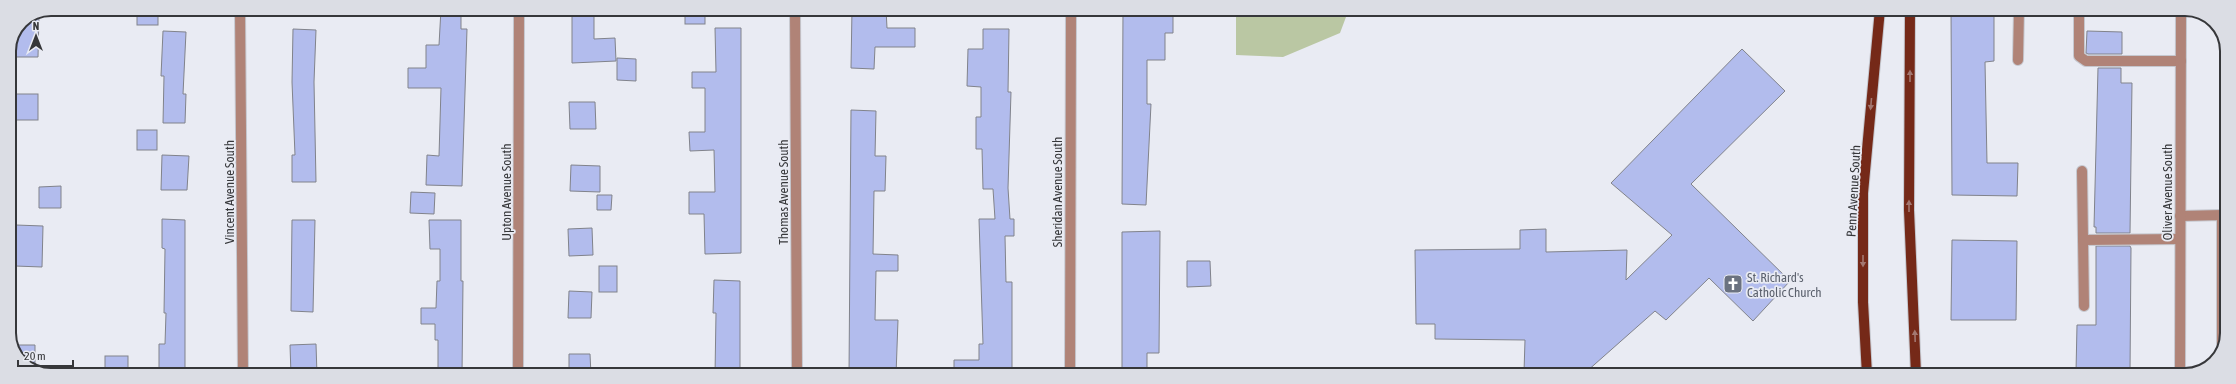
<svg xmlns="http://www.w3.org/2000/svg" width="2236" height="384" font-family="'Asap Condensed',sans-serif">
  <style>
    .green { fill: #bac7a3 }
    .building { fill: #b2bced; stroke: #81838b }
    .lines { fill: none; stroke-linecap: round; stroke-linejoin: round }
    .minor-casing { stroke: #c5c7ce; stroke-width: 12 }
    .major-casing { stroke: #c5c7ce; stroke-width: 12 }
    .minor { stroke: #b08377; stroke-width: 10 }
    .major { stroke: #752918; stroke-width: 10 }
    .oneway { fill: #a37770 }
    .labels { text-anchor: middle; stroke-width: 3.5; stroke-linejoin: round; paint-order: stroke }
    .street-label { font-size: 13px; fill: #36373a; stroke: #e9ebf3 }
    .worship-label { font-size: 13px; fill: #5b616d; stroke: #e9ebf3; text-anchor: start }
    .rim { fill: none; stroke: #36373a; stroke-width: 2 }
  </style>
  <rect width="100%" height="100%" fill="#e9ebf3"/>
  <polygon class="green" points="1236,9 1349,9 1340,33 1283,57 1236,55"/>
  <g class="building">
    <rect x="137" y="9" width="21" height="16"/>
    <polygon points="441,9 461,9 461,29 467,29 462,186 426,185 427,155 439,156 441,88 408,88 408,68 426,68 426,45 439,45"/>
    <polygon points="572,9 594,9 594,39 615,38 616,61 572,63"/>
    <rect x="685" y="9" width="20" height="15"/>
    <polygon points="852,9 886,9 887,28 915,28 915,47 875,47 874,69 851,68"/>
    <polygon points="1123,9 1160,9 1160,13 1173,13 1173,33 1165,33 1165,60 1147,60 1147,104 1151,104 1146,205 1122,204"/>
    <polygon points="1951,9 1994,9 1994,61 1985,62 1987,163 2018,163 2017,196 1952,195"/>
    <polygon points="39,14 38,57 16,57 17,33 21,22"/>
    <polygon points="715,28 741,28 741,253 705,254 704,214 689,214 689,192 715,192 714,150 690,151 689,132 705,132 705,88 692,88 692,72 716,72"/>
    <polygon points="293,29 316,30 314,82 316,182 292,182 292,155 295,155 292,82"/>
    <polygon points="983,29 1009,29 1008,92 1011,92 1008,188 1010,219 1014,219 1014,236 1005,236 1006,282 1012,282 1012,375 954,375 954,360 979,360 979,344 983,344 979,219 995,219 993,189 983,189 982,149 976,149 976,117 981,117 981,87 967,86 968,49 983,49"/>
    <polygon points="163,31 186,32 183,94 186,94 185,123 163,123 164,76 161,76"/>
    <polygon points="2087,31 2122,32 2122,54 2088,54 2086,53"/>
    <polygon points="1742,49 1785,91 1691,184 1790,281 1753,321 1709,278 1666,320 1655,311 1586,372 1524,372 1525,340 1435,339 1435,324 1416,324 1415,250 1520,249 1520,230 1546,229 1546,252 1627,250 1626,280 1672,235 1611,183"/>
    <polygon points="617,58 636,59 636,81 617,80"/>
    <polygon points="2098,68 2121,68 2121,83 2132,83 2130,233 2096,233 2096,227 2094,227"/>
    <rect x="16" y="94" width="22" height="26"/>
    <polygon points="569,102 595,102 596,129 570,129"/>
    <polygon points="851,110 876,111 875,156 886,156 885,191 874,191 873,254 898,255 898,271 876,271 875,320 898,320 896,375 849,375"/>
    <rect x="137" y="130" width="20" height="20"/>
    <polygon points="162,155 189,156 187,190 161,190"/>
    <polygon points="571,165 600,166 600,192 570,191"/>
    <polygon points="61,186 61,208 39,208 39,187"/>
    <polygon points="411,192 435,193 434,214 410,213"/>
    <polygon points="597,195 612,195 611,210 597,210"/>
    <polygon points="162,219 185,220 185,375 159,375 159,344 165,344 166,313 164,313 165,249 162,248"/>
    <polygon points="292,220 315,220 313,312 291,311"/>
    <polygon points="429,220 461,220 461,281 463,281 462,375 438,375 438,340 435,340 435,324 421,324 421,308 436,308 437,281 440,281 440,249 430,249"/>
    <polygon points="16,225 43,226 42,267 15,266"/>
    <polygon points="592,228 593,255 569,256 568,229"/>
    <polygon points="1160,231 1159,353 1147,353 1147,375 1122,375 1122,232"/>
    <polygon points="1952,240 2017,241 2016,320 1951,320"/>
    <polygon points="2096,246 2130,246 2131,248 2130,373 2076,372 2077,325 2096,325"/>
    <polygon points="1187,261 1210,261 1211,286 1187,287"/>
    <rect x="599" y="266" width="18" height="26"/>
    <polygon points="714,280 740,281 740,375 715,375 716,313 713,313"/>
    <polygon points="569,291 592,292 591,318 568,318"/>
    <polygon points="316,344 317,375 291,375 290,345"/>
    <polygon points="13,345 35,345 35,370 21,362"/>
    <polygon points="569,354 590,354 591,375 569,375"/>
    <rect x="105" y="356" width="23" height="19"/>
  </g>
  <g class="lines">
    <defs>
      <g id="minor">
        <polyline points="240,9 243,375"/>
        <polyline points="795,9 797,375"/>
        <polyline points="2079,9 2079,56 2086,61 2181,61"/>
        <polyline points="2018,60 2019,9"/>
        <polyline points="2082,171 2084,306"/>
        <polyline points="2180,216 2222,215 2222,347"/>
        <polyline points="2083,240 2180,239"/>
        <polyline points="518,375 519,9"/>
        <polyline points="1070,375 1071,9"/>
        <polyline points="2180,375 2181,9"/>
      </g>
      <g id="major">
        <polyline points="1910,9 1909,210 1916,375"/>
        <polyline points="1867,375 1863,302 1863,193 1880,9"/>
      </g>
    </defs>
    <use href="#minor" class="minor-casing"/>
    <use href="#major" class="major-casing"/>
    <use href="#minor" class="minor"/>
    <use href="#major" class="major"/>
  </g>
  <defs><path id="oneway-solid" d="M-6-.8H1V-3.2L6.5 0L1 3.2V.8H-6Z"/></defs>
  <g class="oneway">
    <use href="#oneway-solid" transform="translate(1910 76) rotate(-90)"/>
    <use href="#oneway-solid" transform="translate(1871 104) rotate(95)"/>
    <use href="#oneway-solid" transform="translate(1909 206) rotate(-90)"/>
    <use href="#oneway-solid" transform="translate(1863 261) rotate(90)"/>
    <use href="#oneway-solid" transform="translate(1915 336) rotate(-92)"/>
  </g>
  <defs>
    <symbol id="church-square" viewBox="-11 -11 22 22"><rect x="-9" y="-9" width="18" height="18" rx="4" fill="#6b7280" stroke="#e9ebf3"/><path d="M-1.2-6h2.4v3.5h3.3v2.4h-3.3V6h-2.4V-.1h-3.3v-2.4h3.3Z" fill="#fff"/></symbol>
  </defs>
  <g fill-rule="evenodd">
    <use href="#church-square" x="1722" y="273" width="22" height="22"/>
  </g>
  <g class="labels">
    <g class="street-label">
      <text transform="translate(1853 191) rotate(-87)" y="5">Penn Avenue South</text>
      <text transform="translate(229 192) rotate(-90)" y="5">Vincent Avenue South</text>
      <text transform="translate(506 192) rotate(-90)" y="5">Upton Avenue South</text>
      <text transform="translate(783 192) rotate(-90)" y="5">Thomas Avenue South</text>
      <text transform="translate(1057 192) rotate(-90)" y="5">Sheridan Avenue South</text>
      <text transform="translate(2167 192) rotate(-90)" y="5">Oliver Avenue South</text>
    </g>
    <g class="worship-label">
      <text x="1747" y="282">St. Richard's<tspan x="1747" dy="15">Catholic Church</tspan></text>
    </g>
  </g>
  <path d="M0 0H2236V384H0ZM51 16H2185A35 35 0 0 1 2220 51V333A35 35 0 0 1 2185 368H51A35 35 0 0 1 16 333V51A35 35 0 0 1 51 16Z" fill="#dbdde4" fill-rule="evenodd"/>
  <path class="rim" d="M51 16H2185A35 35 0 0 1 2220 51V333A35 35 0 0 1 2185 368H51A35 35 0 0 1 16 333V51A35 35 0 0 1 51 16Z"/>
  <g transform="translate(36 36)" stroke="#e9ebf3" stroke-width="3" paint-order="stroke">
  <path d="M0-3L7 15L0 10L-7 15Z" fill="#36373a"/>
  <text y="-6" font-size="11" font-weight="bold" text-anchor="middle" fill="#36373a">N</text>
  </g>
  <path d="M18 360v6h55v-6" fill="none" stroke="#36373a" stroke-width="2"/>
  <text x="24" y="360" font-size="12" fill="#36373a" stroke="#e9ebf3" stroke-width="3" paint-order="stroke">20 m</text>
</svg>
